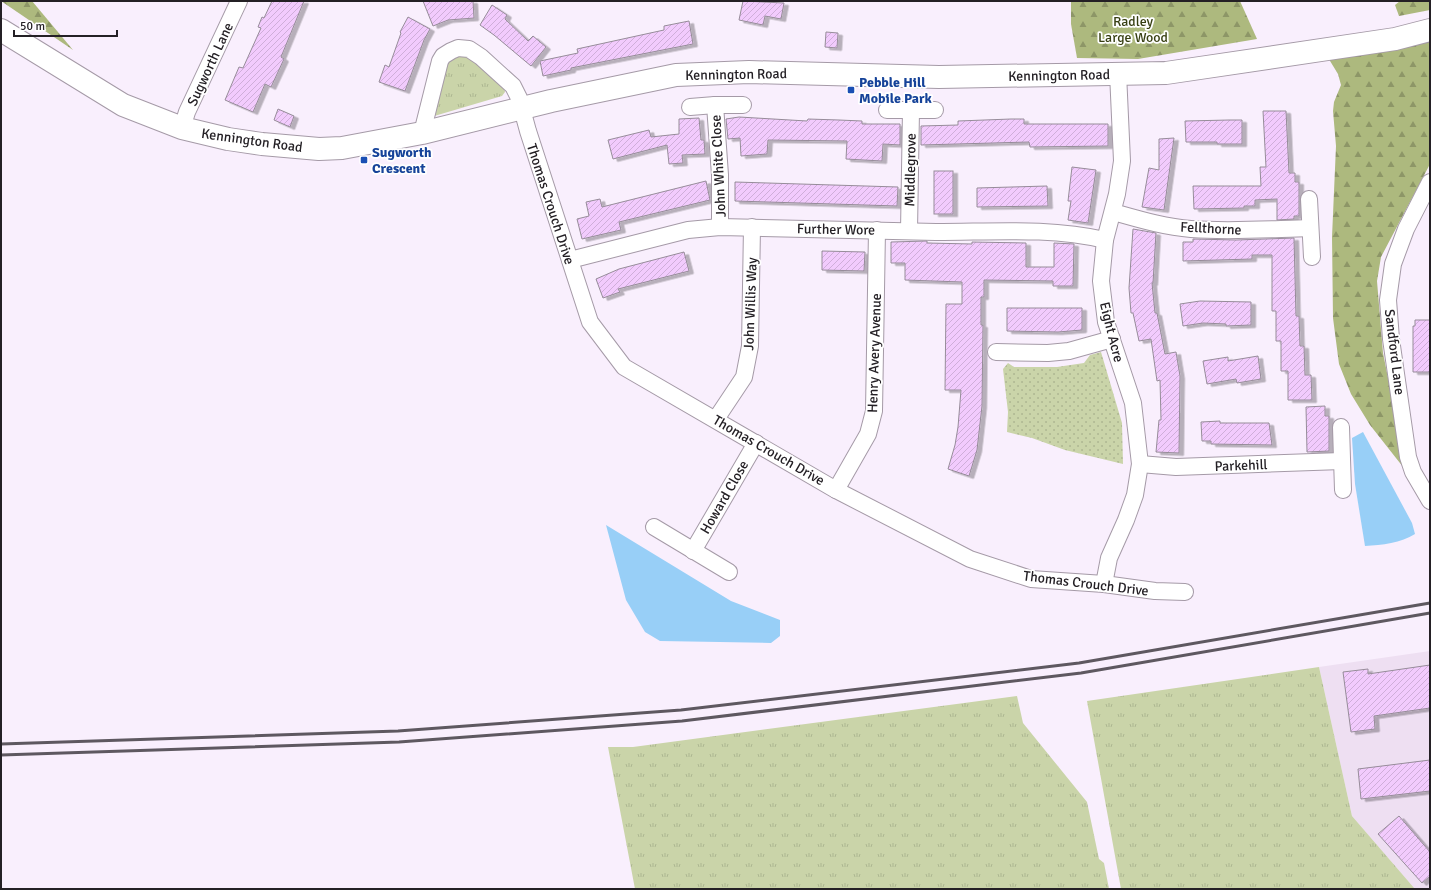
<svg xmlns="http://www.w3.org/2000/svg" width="1431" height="890" font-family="Signika,sans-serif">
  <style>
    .industrial { fill: #eedff2 }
    .grass { fill: url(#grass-tufts) }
    .forest { fill: url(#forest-firs) }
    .park { fill: url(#park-dots) }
    .water { fill: #98cff7 }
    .building { fill: url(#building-hatch); stroke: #968c99; filter: url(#shadow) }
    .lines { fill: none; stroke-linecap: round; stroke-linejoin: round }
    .street-casing { stroke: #a59aa7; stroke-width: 18 }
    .secondary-casing { stroke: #a59aa7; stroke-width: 24 }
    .street { stroke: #fff; stroke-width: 16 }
    .secondary { stroke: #fff; stroke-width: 22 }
    .rail { stroke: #5e5860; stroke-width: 3 }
    .transit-dot { fill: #1a4fb4; stroke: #fff; stroke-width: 1.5 }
    .labels { text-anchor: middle; stroke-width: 3.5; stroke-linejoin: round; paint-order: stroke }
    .park-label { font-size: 14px; fill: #373f12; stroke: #fff }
    .street-label { font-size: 14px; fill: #242025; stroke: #fff }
    .transit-label { font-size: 14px; font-weight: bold; fill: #164399; stroke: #fff; text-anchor: start }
  </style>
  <defs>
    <pattern id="grass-tufts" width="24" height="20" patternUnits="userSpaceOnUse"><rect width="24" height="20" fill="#cad4a9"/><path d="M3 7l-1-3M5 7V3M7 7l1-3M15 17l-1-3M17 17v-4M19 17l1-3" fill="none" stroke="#adb691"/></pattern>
    <pattern id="forest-firs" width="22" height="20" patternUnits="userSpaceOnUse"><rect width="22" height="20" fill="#adb97e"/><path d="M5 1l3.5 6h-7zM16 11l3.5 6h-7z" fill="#8d9667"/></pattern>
    <pattern id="park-dots" width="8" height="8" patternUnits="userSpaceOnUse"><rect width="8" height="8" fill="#cad4a9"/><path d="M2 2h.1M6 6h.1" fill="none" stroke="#adb691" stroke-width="1.8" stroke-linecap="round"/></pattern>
    <pattern id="building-hatch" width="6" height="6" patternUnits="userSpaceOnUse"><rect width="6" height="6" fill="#f2cbfd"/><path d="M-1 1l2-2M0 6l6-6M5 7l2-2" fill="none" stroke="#cfaed9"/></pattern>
    <filter id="shadow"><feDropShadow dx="4.5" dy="2.5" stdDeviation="0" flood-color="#0004"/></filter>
  </defs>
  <rect width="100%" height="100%" fill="#f9effd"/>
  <polygon class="industrial" points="1430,651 1430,889 1415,889 1352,816 1319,667"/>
  <g class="grass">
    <polygon points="453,56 470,56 503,82 505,92 502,96 431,117 442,68"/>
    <polygon points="1319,667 1352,816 1415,889 1121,889 1087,701"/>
    <polygon points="1017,696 1023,723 1087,802 1099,859 1104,863 1109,889 635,889 608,747 633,747"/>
  </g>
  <g class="forest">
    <polygon points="1,1 32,1 73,50"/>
    <polygon points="1071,1 1240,1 1257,39 1138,59 1077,58 1071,24"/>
    <polygon points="1400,1 1430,1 1430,10 1399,16 1395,5"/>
    <polygon points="1430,41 1430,164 1381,257 1377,281 1383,353 1407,472 1370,425 1351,394 1339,364 1333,318 1332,237 1336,146 1333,111 1334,102 1341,85 1338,74 1327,56"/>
  </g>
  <polygon class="park" points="1101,352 1122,423 1123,464 1065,450 1032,438 1007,432 1008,412 1003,369 1008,363 1014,367 1057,367 1084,363 1090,355"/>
  <g class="water">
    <path d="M 1363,432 L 1412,523 L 1415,534 C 1401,543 1382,545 1365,546 L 1355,484 L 1352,438 Z"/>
    <polygon points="606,525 731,601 780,620 780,636 771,643 660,641 645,632 626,600"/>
  </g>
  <g class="building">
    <polygon points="272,1 304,1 281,57 284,59 271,87 265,84 253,112 225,100 239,67 243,68 261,28 258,27 262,17 264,18"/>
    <polygon points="423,1 473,1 474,18 448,20 433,26"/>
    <polygon points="743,1 784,3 781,19 765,16 763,25 739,20"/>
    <polygon points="492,5 507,15 505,19 528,41 533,36 546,47 531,66 494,35 480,25"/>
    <polygon points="408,17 430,29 424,40 405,91 379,82 385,65 389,67 401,33 400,32"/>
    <polygon points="689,21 693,44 571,68 571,70 543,76 540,61 578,53 577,49 664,30 664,26"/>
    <polygon points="826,32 838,33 837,48 825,47"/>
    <polygon points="278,109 294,116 290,127 274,120"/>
    <polygon points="1263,111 1286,111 1289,173 1295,173 1295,182 1299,182 1299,216 1294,216 1294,219 1277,220 1277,199 1255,200 1255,206 1244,206 1244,208 1194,209 1193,186 1261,186 1260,167 1266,167"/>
    <polygon points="739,117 807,121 808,119 839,120 862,121 862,124 900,124 900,145 883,144 882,161 846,159 847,141 768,140 767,154 741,156 740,138 728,139 726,119"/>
    <polygon points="699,118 701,140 704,140 705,154 682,155 683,163 669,164 667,145 613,159 608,140 649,130 651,137 679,134 679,119"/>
    <polygon points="1011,119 1024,119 1024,124 1108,124 1108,146 1030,147 1029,142 921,145 921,126 958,125 958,121"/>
    <polygon points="1229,120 1242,120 1242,144 1217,144 1217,142 1186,142 1185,121"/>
    <polygon points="1174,138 1164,210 1142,207 1149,168 1159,170 1159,139"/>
    <polygon points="1072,167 1096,170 1088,223 1068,220 1071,201 1068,201"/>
    <rect x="934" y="171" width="19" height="43"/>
    <polygon points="706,181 710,200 619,222 621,230 582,239 577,219 589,216 586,202 600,199 602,207"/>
    <polygon points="735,182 898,187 897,206 735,201"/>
    <polygon points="1047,186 1048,206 977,207 977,188"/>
    <polygon points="1133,229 1156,233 1153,283 1152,283 1155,313 1157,313 1165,354 1176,352 1180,376 1179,453 1156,452 1159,420 1161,420 1160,380 1157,381 1151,339 1139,341 1133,313 1131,313 1129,288"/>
    <polygon points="1294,238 1296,316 1299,316 1300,346 1304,346 1305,375 1311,375 1312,400 1288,400 1288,371 1281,371 1281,341 1276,341 1276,311 1272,311 1272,255 1252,255 1252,259 1183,261 1183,242 1193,242 1193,239 1236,240"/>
    <polygon points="927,241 927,243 972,244 972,242 1026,243 1026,267 1054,267 1054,243 1074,244 1073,286 1053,286 1053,281 984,280 984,297 981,297 981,325 983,325 982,406 977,450 969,476 948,469 955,445 958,427 961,390 945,390 946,304 962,304 962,282 905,280 905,263 891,263 891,242"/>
    <polygon points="822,251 865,252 864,271 822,270"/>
    <polygon points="684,252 689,271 618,289 620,292 603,298 596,279 619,269"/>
    <polygon points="1200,301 1251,302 1251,325 1226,326 1226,324 1203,323 1183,326 1180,304"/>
    <polygon points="1007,308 1082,308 1082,330 1058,332 1007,331"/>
    <polygon points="1415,320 1430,320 1430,372 1413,372 1413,326 1415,326"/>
    <polygon points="1258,356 1261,379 1237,383 1236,379 1207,384 1203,361 1228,357 1228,361"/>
    <polygon points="1325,406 1325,416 1329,416 1329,451 1307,452 1306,407"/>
    <polygon points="1220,421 1220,423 1269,423 1272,445 1211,444 1211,441 1202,441 1201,422"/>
    <polygon points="1430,665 1430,708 1374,716 1375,729 1351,732 1343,672 1368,669 1368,674"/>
    <polygon points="1430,760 1430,791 1361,799 1358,769"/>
    <polygon points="1399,816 1430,852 1430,876 1422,883 1378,834"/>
  </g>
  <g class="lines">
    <defs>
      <g id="street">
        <polyline points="715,105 720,175 720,227"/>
        <polyline points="690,107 715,105 743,105"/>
        <polyline points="887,110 935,110"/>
        <polyline points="182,128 187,112 239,1"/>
        <polyline points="422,133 440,61 443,56 451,51 458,48 469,49 481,57 513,86 519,98 528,131 590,322 624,367 836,490 970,559 1031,579 1104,584 1155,591 1185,592"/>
        <polyline points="1430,182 1406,229 1393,264 1388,300 1391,339 1408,457 1413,472 1430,501"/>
        <polyline points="1309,199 1312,257"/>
        <path d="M 1113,212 C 1138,219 1164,227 1191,229 C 1230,232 1271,229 1310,228"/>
        <polyline points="909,231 911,110"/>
        <path d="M 570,260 L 688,230 L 720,227 C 792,228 864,231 936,232 C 993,232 1049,227 1105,240"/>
        <polyline points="996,352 1048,353 1069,351 1112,339"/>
        <polyline points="716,419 744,377 750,346 752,227"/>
        <polyline points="1341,427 1343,490"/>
        <polyline points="1140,464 1176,467 1342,461"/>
        <polyline points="836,490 868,434 874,411 877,230"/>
        <polyline points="654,527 729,572"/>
        <polyline points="693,551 756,443"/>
        <polyline points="1104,584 1109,558 1126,520 1135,495 1140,464 1133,403 1106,322 1101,281 1105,240 1117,194 1122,161 1118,73"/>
      </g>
      <polyline id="secondary" points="1,30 123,105 182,128 228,139 262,144 319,149 342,148 422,133 551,101 676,75 749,72 939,77 1166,73 1395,39 1430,30"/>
    </defs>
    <use href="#street" class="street-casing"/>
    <use href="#secondary" class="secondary-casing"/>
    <use href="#street" class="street"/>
    <use href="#secondary" class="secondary"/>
    <g class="rail">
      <polyline points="1,744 398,731 681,710 1079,663 1430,603"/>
      <polyline points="1,755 399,742 682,721 1081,673 1430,613"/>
    </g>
  </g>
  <g class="transit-dot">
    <rect x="847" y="86" width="8" height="8" rx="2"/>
    <rect x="360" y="156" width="8" height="8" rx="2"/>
  </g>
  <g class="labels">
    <g class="park-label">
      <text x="1133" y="26">Radley<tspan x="1133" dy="16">Large Wood</tspan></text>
    </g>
    <g class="street-label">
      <text transform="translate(210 64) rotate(-65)" y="5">Sugworth Lane</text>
      <text transform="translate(736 74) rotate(-1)" y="5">Kennington Road</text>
      <text transform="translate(1059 75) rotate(-1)" y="5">Kennington Road</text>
      <text transform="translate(252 140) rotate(8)" y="5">Kennington Road</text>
      <text transform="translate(718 166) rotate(-93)" y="5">John White Close</text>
      <text transform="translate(910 170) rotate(-89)" y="5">Middlegrove</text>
      <text transform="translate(551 204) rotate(72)" y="5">Thomas Crouch Drive</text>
      <text transform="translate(1211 228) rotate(3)" y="5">Fellthorne</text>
      <text transform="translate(836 229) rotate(1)" y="5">Further Wore</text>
      <text transform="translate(750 304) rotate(-88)" y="5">John Willis Way</text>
      <text transform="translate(1112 332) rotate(76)" y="5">Eight Acre</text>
      <text transform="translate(1395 352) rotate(83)" y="5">Sandford Lane</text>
      <text transform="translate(874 353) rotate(-88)" y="5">Henry Avery Avenue</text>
      <text transform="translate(769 450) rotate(30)" y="5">Thomas Crouch Drive</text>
      <text transform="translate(1241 465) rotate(-2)" y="5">Parkehill</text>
      <text transform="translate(724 497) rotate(-60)" y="5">Howard Close</text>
      <text transform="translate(1086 583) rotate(7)" y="5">Thomas Crouch Drive</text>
    </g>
    <g class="transit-label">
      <text x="859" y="87">Pebble Hill<tspan x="859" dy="16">Mobile Park</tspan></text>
      <text x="372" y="157">Sugworth<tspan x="372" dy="16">Crescent</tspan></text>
    </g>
  </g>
  <rect width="1431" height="890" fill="none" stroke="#242025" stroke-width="4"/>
  <path d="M14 30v6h103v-6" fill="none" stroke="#242025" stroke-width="2"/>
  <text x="20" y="30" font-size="12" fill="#242025" stroke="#ffffff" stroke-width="3" paint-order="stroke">50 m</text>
</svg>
